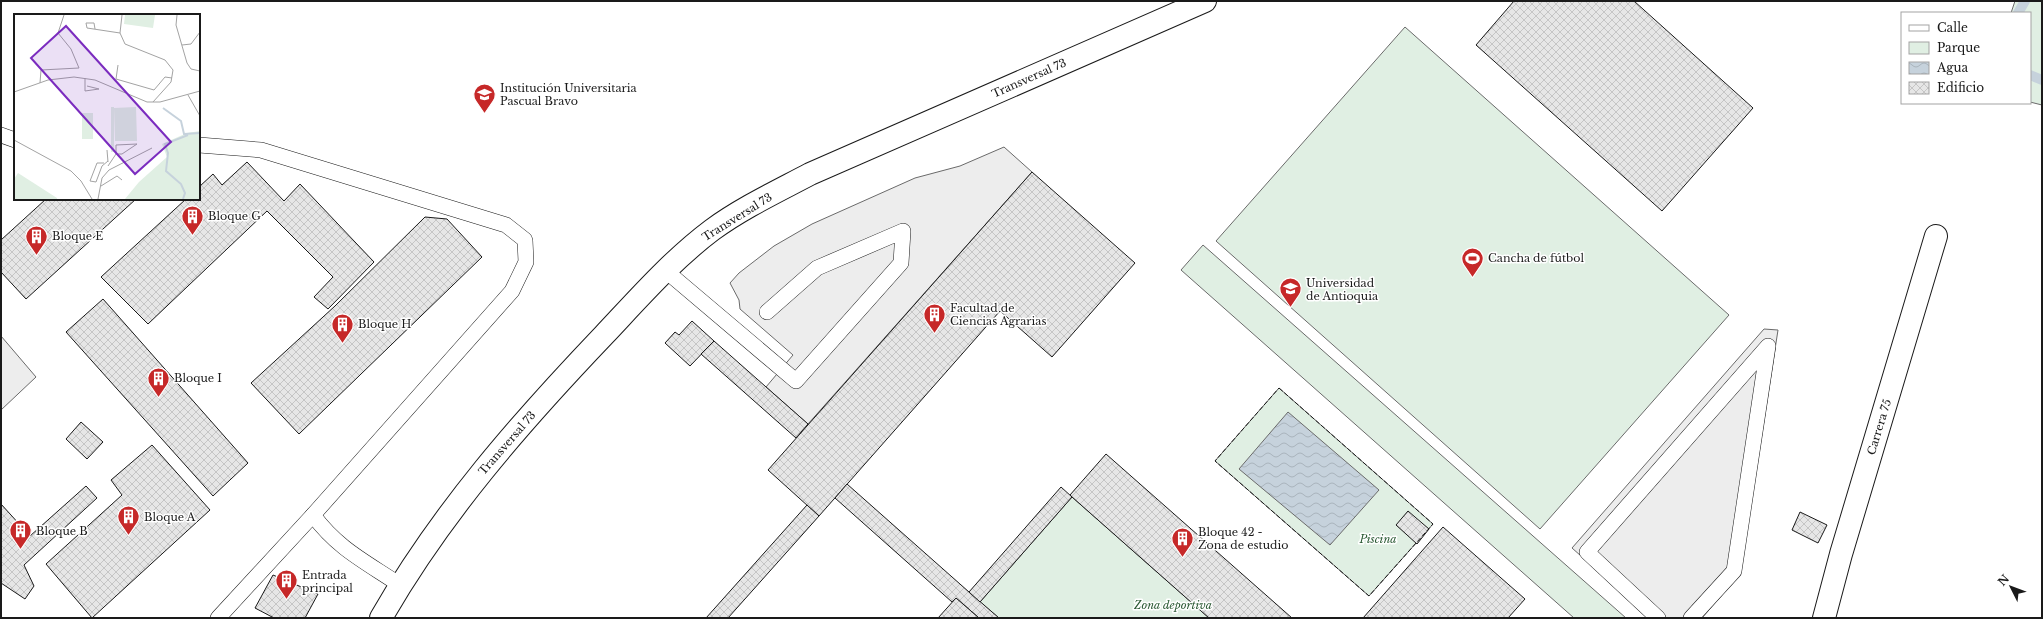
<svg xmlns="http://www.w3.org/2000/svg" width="2043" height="619" font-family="'Libre Baskerville',serif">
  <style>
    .green { fill: #e0efe3; stroke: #6a6a6a }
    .parking { fill: #ededed; stroke: #6a6a6a }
    .water { fill: url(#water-waves); stroke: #6a6a6a }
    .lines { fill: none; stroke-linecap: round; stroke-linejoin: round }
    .stream { stroke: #c6d2dc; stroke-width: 10 }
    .building { fill: url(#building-cross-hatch); stroke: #1a1a1a }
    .service-casing { stroke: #1a1a1a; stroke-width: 16 }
    .minor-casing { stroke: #1a1a1a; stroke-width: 24 }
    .secondary-casing { stroke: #1a1a1a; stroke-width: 24 }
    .service { stroke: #fff; stroke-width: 15 }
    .minor { stroke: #fff; stroke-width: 22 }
    .secondary { stroke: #fff; stroke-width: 22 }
    .fence { stroke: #1a1a1a; stroke-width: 1; stroke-dasharray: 5 2; stroke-linecap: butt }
    .labels { text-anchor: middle; stroke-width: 3; stroke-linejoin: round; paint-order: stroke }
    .street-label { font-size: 11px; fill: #1a1a1a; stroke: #fff }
    .poi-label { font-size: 11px; fill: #1a1a1a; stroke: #fff; text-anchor: start }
    .park-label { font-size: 11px; font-style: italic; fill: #2b5a34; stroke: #fff }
    .inset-river { fill: none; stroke: #c6d2dc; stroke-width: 2 }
    .inset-road { fill: none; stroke: #a3a3a3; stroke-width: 1 }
    .view { fill: #7b2cbf; fill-opacity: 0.15; stroke: #7b2cbf; stroke-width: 2 }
    .inset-edge { fill: none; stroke: #1a1a1a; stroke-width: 2 }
  </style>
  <defs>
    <pattern id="water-waves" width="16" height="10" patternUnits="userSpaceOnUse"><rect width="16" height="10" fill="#c6d2dc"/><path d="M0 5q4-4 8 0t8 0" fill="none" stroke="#aab4bc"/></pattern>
    <pattern id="building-cross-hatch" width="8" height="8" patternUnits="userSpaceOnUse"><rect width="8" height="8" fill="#e6e6e6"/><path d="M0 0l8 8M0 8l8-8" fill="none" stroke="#c5c5c5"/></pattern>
  </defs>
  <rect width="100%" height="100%" fill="#fff"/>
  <g class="green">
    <polygon points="2015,1 2042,1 2042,105 2030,102 2030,13 2011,13"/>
    <polygon points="1405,27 1729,315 1540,529 1216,241"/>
    <polygon points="1203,245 1626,618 1574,618 1181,270"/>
    <polygon points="1279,388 1433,524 1369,596 1215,461"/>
    <polygon points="1072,497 1209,618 999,618 980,602"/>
  </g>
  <g class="parking">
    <polygon points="1004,147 1032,172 808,424 766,387 793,355 740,309 739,300 730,283 739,273 774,246 812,224 915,178 960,166"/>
    <polygon points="1764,329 1778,330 1741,569 1735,580 1702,618 1651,618 1572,548"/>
    <polygon points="1,336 36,377 1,410"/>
  </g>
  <polygon class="water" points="1288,412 1379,490 1330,545 1239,469"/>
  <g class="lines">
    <g class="stream">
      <polyline points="2018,13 2025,1"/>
      <polyline points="2030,75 2042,80"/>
    </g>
  </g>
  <g class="building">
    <polygon points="1514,1 1634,1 1753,108 1662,211 1476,45"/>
    <polygon points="247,162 284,201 300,184 374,262 328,309 314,297 333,277 267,211 148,324 101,277 186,199 199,199 199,187 213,174 222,185"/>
    <polygon points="1032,172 1135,263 1052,357 1000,311 819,516 768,470"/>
    <polygon points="46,199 136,199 26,299 1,272 1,240"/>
    <polygon points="425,217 447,219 482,257 299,434 251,383 335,306"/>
    <polygon points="103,299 248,463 213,496 66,332"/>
    <polygon points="692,321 714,341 690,366 665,343 675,332 679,335"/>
    <polygon points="714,341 808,424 796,438 701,354"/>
    <polygon points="81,422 103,442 87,459 66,439"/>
    <polygon points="152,445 210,510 92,618 46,564 122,495 111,480"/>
    <polygon points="1106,454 1292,618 1209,618 1072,497 1070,495"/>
    <polygon points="847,484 969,592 999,618 979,618 956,598 952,602 835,498"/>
    <polygon points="86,486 97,498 24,565 34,586 25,599 1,583 1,504 30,536"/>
    <polygon points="1061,487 1072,497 980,602 969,592"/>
    <polygon points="807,505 819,516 728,618 706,618"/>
    <polygon points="1408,511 1429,529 1417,544 1396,525"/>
    <polygon points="1800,512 1827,525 1818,543 1792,530"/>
    <polygon points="1443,527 1525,599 1508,618 1363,618"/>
    <polygon points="273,575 318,594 305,618 274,618 255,608"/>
    <polygon points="956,598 979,618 938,618"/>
  </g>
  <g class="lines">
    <defs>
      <g id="service">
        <polyline points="1,135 15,140"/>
        <polyline points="199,145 261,150 506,225 525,240 526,262 512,291 313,515 218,618"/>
        <polyline points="666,271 796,381 901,263 903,231 817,268 767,312"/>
        <path d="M 313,515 C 338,549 366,562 400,585"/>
        <polyline points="1658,618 1587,552 1768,346 1734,571 1691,618"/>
      </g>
      <polyline id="minor" points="1824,618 1841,554 1936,236"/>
      <path id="secondary" d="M 381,618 C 441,513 521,422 604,335 C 638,299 672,260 712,230 C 742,208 778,191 810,174 L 1205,1"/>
    </defs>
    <use href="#service" class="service-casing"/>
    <use href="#minor" class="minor-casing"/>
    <use href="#secondary" class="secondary-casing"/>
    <use href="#service" class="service"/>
    <use href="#minor" class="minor"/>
    <use href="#secondary" class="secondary"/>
    <polygon class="fence" points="1279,388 1433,524 1369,596 1215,461"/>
  </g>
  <defs>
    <symbol id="university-pin" viewBox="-11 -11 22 30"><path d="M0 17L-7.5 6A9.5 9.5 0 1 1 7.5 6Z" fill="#c62828" stroke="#fff"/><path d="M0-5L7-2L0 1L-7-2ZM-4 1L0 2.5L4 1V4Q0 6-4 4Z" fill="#fff"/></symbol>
    <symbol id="building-pin" viewBox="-11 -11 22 30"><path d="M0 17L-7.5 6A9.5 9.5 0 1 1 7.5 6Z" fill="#c62828" stroke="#fff"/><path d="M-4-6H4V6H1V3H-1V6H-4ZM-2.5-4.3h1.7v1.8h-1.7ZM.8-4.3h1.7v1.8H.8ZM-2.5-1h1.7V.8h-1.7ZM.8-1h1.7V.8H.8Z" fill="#fff"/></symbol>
    <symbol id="stadium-pin" viewBox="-11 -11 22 30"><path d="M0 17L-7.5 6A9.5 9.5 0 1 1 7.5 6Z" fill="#c62828" stroke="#fff"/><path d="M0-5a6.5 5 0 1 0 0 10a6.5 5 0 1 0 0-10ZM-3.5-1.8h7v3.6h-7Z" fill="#fff"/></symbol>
  </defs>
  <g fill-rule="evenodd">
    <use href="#university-pin" x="472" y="82" width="25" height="34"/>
    <use href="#building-pin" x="180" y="204" width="25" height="34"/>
    <use href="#building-pin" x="24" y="224" width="25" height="34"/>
    <use href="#stadium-pin" x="1460" y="246" width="25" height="34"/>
    <use href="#university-pin" x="1278" y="276" width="25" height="34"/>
    <use href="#building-pin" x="922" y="302" width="25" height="34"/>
    <use href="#building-pin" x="330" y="312" width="25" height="34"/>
    <use href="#building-pin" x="146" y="366" width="25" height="34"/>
    <use href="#building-pin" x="116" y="504" width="25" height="34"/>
    <use href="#building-pin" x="8" y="518" width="25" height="34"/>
    <use href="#building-pin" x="1170" y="526" width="25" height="34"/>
    <use href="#building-pin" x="274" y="568" width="25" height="34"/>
  </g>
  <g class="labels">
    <g class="street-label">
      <text transform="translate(1029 78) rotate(-24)" y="4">Transversal 73</text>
      <text transform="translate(737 217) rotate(-32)" y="4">Transversal 73</text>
      <text transform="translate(1879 427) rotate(-73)" y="4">Carrera 75</text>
      <text transform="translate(507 443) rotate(-49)" y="4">Transversal 73</text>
    </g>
    <g class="poi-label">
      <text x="500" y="92">Institución Universitaria<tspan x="500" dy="13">Pascual Bravo</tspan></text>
      <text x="208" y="220">Bloque G</text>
      <text x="52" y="240">Bloque E</text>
      <text x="1488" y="262">Cancha de fútbol</text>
      <text x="1306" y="287">Universidad<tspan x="1306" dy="13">de Antioquia</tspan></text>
      <text x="950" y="312">Facultad de<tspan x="950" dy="13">Ciencias Agrarias</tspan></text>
      <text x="358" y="328">Bloque H</text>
      <text x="174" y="382">Bloque I</text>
      <text x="144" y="521">Bloque A</text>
      <text x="36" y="535">Bloque B</text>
      <text x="1198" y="536">Bloque 42 -<tspan x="1198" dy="13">Zona de estudio</tspan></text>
      <text x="302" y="579">Entrada<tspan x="302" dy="13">principal</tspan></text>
    </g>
    <g class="park-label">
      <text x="1378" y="543">Piscina</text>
      <text x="1173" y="609">Zona deportiva</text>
    </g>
  </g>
  <g transform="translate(14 14)">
    <rect width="186" height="186" fill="#fff"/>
    <path d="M 111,1 L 141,1 L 139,14 L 110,10 ZM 97,93 L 100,93 L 100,138 L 97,138 ZM 122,93 L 123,127 L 101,127 L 100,94 ZM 68,99 L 79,99 L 79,125 L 68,125 ZM 186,117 L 186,185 L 111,185 L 125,168 L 153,143 L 148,130 L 173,119 ZM 4,159 L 43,184 L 43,185 L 0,185 L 0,165 Z" fill="#e0efe3"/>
    <path class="inset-river" d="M 149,94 L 167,107 L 170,120 L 186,119M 169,185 L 171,179 L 167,170 L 152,157 L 154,139 L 151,130 L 174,121"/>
    <path class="inset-road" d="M 108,1 L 106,19 L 111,30 L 151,46 L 159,56 L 157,68 L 139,88M 163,1 L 162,11 L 173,49 L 177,55 L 186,57M 81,15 L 80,9 L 72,9 L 73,14 L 106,19M 168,31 L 177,30 L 186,18M 104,51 L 102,65 L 140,76 L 151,63 L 158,64M 71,64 L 71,77 L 85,75 L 73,72M 26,69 L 27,56 L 65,54 L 57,35 L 44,19 L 50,1M 0,78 L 34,66 L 60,63 L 81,66 L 133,88 L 146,88 L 186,77M 174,81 L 186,102M 0,126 L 57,157 L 67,167 L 78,185M 93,136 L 94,148M 90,149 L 83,149 L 76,167 L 82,168 L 88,152 L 94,147M 94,152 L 102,140 L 102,131 L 123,130 L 108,140 L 102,140M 87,172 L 103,162 L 108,166M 84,185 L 88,164 L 95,156 L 138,134"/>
    <path class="view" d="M 52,12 L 157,128 L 121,160 L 17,44 Z"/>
    <rect width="186" height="186" class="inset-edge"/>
  </g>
  <rect width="2043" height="619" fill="none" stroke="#1a1a1a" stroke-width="4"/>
  <rect x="1901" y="12" width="130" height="92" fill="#ffffff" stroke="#a3a3a3"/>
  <rect x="1909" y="25" width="20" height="6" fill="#ffffff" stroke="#a3a3a3"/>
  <text x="1937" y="32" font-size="12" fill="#1a1a1a">Calle</text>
  <rect x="1909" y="42" width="20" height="12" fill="#e0efe3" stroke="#a3a3a3"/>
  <text x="1937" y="52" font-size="12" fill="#1a1a1a">Parque</text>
  <rect x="1909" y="62" width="20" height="12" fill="url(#water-waves)" stroke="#a3a3a3"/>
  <text x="1937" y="72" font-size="12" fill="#1a1a1a">Agua</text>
  <rect x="1909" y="82" width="20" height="12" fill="url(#building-cross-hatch)" stroke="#a3a3a3"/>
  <text x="1937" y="92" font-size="12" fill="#1a1a1a">Edificio</text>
  <g transform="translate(2011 587) rotate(312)" stroke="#ffffff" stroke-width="3" paint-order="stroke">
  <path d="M0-3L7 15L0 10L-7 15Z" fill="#1a1a1a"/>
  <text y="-6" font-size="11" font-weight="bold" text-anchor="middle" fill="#1a1a1a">N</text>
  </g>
</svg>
